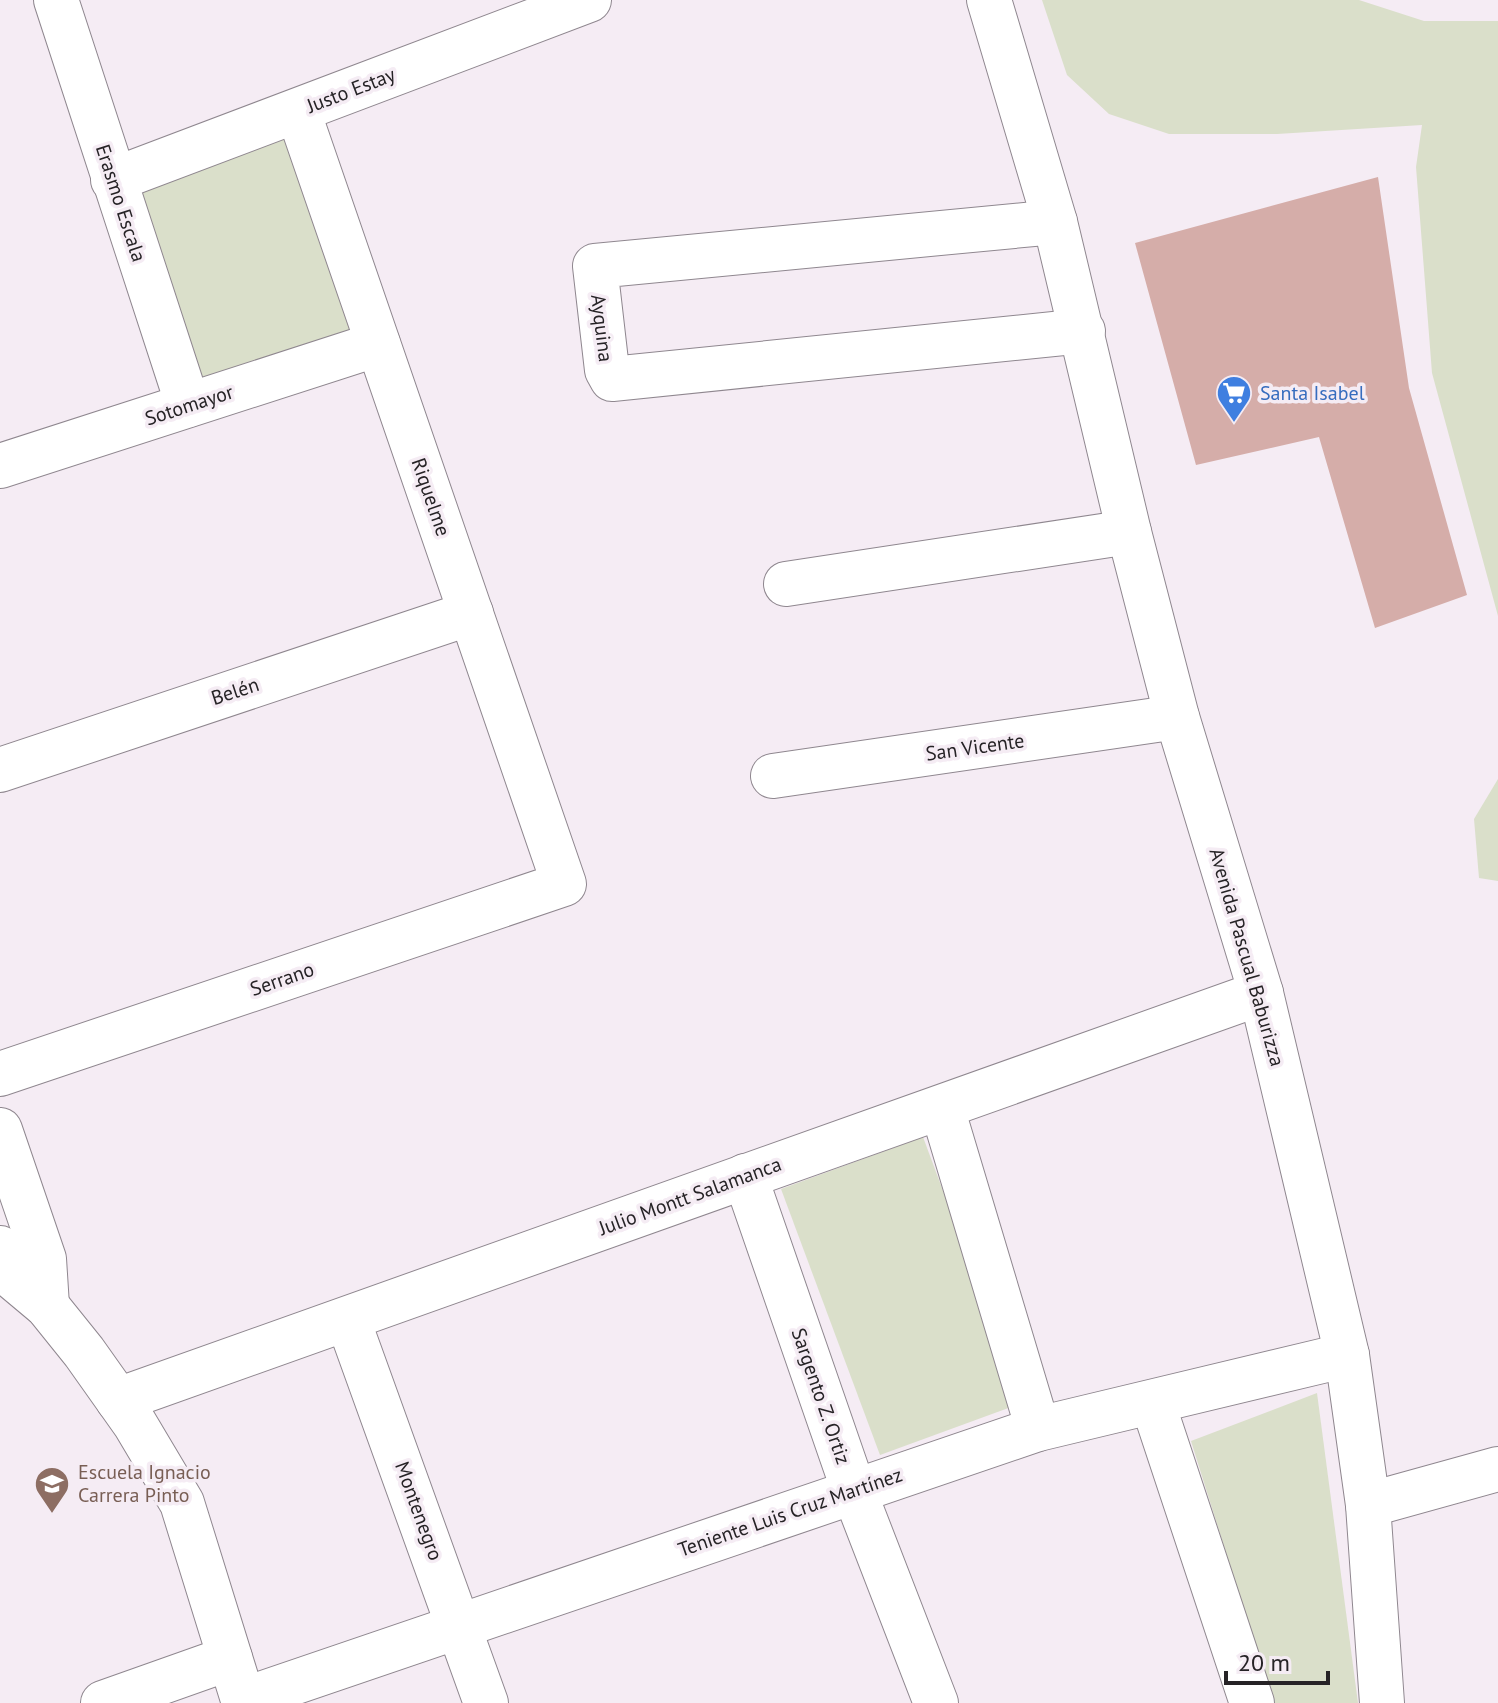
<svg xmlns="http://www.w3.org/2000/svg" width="1498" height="1703" font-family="'PT Sans',sans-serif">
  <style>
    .green { fill: #dadfca }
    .building { fill: #d5ada9 }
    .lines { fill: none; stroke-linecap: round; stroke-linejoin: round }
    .minor-casing { stroke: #8f878f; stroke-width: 46 }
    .major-casing { stroke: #8f878f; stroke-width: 46 }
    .minor { stroke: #fff; stroke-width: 44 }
    .major { stroke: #fff; stroke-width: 44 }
    .labels { text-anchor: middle; stroke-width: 7; stroke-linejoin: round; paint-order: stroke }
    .street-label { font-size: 20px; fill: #262326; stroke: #f5ecf4 }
    .shop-label { font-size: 20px; fill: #366cbe; stroke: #f5ecf4; text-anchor: start }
    .education-label { font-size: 20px; fill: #785e54; stroke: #f5ecf4; text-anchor: start }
  </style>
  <rect width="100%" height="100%" fill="#f5ecf4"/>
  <g class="green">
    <polygon points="1042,0 1359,0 1424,21 1498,21 1498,616 1432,373 1416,167 1422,125 1277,134 1169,134 1109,114 1067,75"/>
    <polygon points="289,124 363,344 197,388 131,186"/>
    <polygon points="1498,779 1498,881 1479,878 1474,819"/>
    <polygon points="923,1137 1022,1403 880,1455 781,1189"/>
    <polygon points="1317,1393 1358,1703 1273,1703 1191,1441"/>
  </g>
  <polygon class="building" points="1378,177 1409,388 1467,595 1375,628 1319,437 1196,465 1135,243"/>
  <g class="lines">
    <defs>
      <g id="minor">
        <polyline points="56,0 188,405"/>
        <polyline points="113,180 589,0"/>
        <polyline points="1055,222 595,266 607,370 612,379 1083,331"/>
        <polyline points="0,466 378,344"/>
        <polyline points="786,584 1129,532"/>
        <polyline points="0,770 471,613"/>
        <polyline points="773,776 1177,717"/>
        <polyline points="0,1074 564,884 298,111"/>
        <polyline points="942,1108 1038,1429"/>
        <polyline points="0,1130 44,1259 47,1306"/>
        <polyline points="745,1176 854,1491 936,1703"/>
        <polyline points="0,1248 10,1275 47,1306 84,1352 135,1424 182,1503 244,1703"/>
        <polyline points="348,1320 486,1703"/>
        <polyline points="118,1400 1261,993"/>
        <polyline points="1153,1404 1252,1703"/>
        <polyline points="1368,1505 1498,1469"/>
        <polyline points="243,1700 1038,1429 1347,1355"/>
        <polyline points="103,1703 230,1658"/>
      </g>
      <polyline id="major" points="989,0 1055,222 1129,532 1177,717 1261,993 1347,1355 1368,1505 1382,1703"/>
    </defs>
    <use href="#minor" class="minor-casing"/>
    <use href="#major" class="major-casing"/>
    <use href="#minor" class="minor"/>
    <use href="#major" class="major"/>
  </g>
  <defs>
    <symbol id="supermarket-pin" viewBox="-11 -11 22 30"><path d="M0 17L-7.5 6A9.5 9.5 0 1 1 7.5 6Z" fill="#3f7fe0" stroke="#f5ecf4"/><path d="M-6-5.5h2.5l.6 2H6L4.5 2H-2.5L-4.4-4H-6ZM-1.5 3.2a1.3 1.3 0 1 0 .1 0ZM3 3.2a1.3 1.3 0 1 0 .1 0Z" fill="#fff"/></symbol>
    <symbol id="school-pin" viewBox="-11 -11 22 30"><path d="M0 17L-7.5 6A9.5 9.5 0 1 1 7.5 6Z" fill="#8d6e63" stroke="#f5ecf4"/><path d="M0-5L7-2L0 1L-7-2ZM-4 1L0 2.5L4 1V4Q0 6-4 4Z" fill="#fff"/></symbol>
  </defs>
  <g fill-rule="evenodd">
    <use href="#supermarket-pin" x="1214" y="373" width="40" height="54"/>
    <use href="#school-pin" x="32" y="1464" width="40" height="54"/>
  </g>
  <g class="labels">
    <g class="street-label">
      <text transform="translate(351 90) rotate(-21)" y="7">Justo Estay</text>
      <text transform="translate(121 203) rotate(72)" y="7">Erasmo Escala</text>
      <text transform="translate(602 328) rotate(83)" y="7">Ayquina</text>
      <text transform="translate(189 405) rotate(-18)" y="7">Sotomayor</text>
      <text transform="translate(431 497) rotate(71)" y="7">Riquelme</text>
      <text transform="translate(235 691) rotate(-18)" y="7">Belén</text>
      <text transform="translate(975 747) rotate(-8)" y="7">San Vicente</text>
      <text transform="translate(1247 957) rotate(74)" y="7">Avenida Pascual Baburizza</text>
      <text transform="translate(282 979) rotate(-19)" y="7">Serrano</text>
      <text transform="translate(690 1196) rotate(-20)" y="7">Julio Montt Salamanca</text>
      <text transform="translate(821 1396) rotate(71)" y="7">Sargento Z. Ortiz</text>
      <text transform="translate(419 1511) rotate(70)" y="7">Montenegro</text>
      <text transform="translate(790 1512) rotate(-19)" y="7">Teniente Luis Cruz Martínez</text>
    </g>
    <g class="shop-label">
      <text x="1260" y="400">Santa Isabel</text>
    </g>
    <g class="education-label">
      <text x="78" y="1479">Escuela Ignacio<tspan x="78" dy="23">Carrera Pinto</tspan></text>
    </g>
  </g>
  <path d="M1226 1671v12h102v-12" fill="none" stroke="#262326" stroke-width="4"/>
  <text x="1238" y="1671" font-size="24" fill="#262326" stroke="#f5ecf4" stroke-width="6" paint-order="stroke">20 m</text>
</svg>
